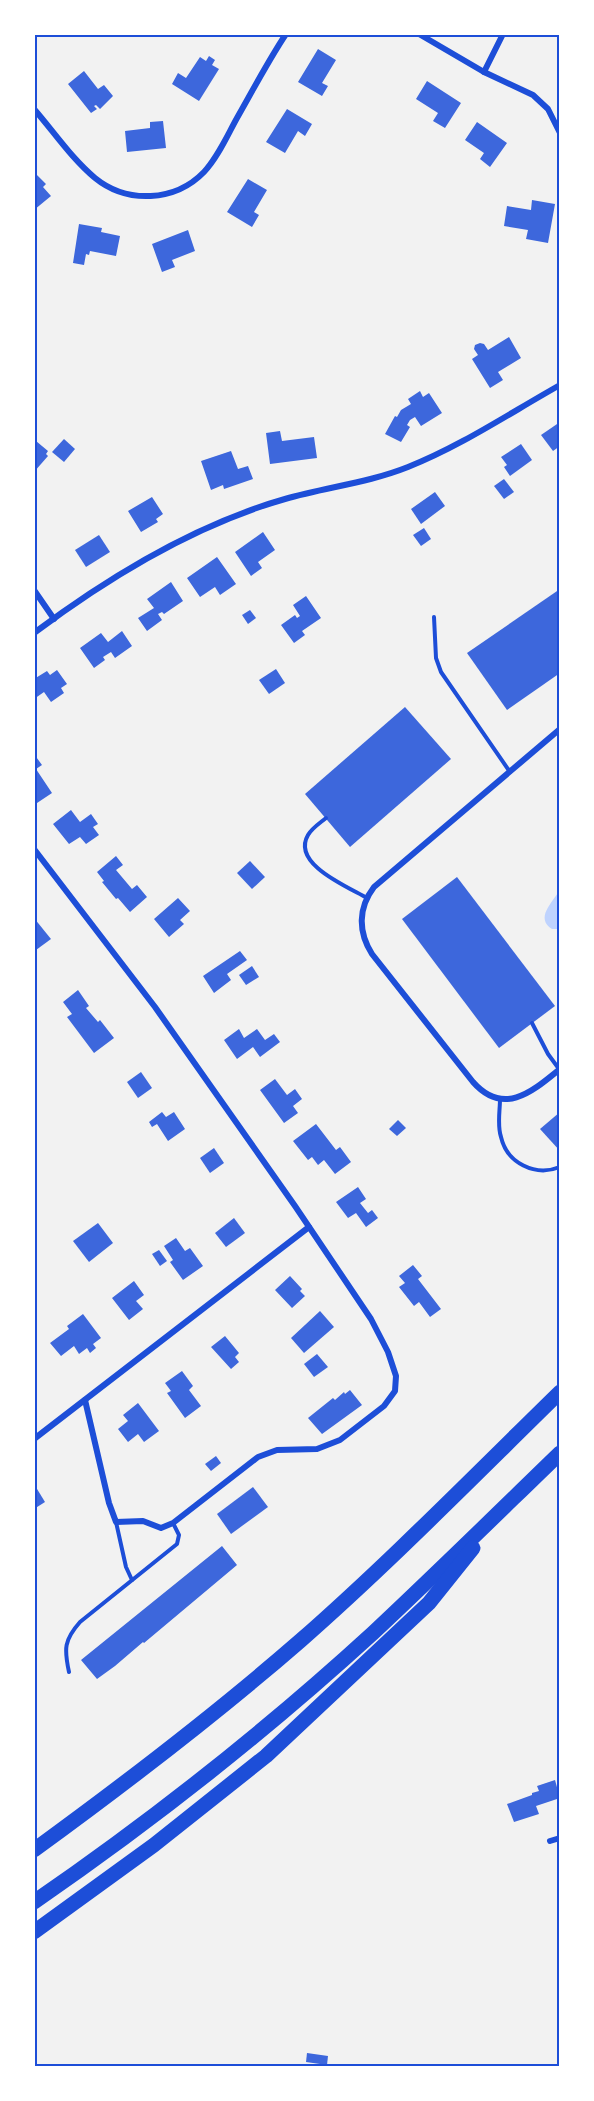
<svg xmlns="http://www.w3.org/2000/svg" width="594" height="2101" font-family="'DejaVu Sans',sans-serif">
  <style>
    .water { fill: #bfd3fe }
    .building { fill: #3d67dc }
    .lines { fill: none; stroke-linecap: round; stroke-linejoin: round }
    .service { stroke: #1d4ed8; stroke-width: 4 }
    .minor { stroke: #1d4ed8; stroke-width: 6 }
    .motorway { stroke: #1d4ed8; stroke-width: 15 }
    .neatline { fill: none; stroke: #1d4ed8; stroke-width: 2 }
  </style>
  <rect width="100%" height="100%" fill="#f2f2f2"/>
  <path class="water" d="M 559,891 L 559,929 L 552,929 C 535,918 552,903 559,891 Z"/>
  <g class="building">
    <polygon points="318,49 336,60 322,83 328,86 322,96 298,82"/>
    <polygon points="209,56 215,60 212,65 219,69 199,101 172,84 178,73 186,78 200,57 206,61"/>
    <polygon points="84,71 98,89 104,85 113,96 100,109 96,105 94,106 97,109 91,113 68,84"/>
    <polygon points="427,81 461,103 445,128 433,121 438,113 416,99"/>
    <polygon points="287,109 312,124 305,136 298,131 285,153 266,142"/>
    <polygon points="163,121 166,148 127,152 125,131 150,128 150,122"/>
    <polygon points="477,122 507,143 490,167 480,159 484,153 465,140"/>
    <polygon points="34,172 46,184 43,187 51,196 34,210"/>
    <polygon points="248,179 267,190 254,212 259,215 252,227 227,212"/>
    <polygon points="532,200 555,204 548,243 526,239 528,230 504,226 507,206 531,210"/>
    <polygon points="79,224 102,228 101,232 120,236 116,256 90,251 89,255 86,254 84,265 73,263"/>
    <polygon points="188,230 195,251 172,260 175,267 162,272 152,244"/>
    <polygon points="509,337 521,358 498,372 503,380 490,388 472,359 478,355 474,349 475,345 480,343 484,344 488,350"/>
    <polygon points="420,391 423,397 429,393 442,413 421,426 415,417 410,420 407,425 410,427 401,442 385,434 395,416 397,417 401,410 411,404 408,399"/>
    <polygon points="560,422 560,446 553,451 541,435"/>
    <polygon points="280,431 282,441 314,437 317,458 270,464 266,433"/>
    <polygon points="64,439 75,449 64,462 52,452"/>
    <polygon points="36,441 48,451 46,454 48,456 34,472 34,443"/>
    <polygon points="521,444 532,460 510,476 504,467 507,465 501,457"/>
    <polygon points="231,451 238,469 248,466 253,479 224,489 223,485 211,490 201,461"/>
    <polygon points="504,479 514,492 504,499 494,486"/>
    <polygon points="435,492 445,506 421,524 411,509"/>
    <polygon points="152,497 163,514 156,519 158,522 141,532 128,511"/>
    <polygon points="424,528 431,539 421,546 413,535"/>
    <polygon points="263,532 275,550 258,562 262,568 251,576 235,552"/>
    <polygon points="99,535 110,552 86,567 75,550"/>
    <polygon points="217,557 236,584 220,595 215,587 200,597 187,578"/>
    <polygon points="171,582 183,601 164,614 162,612 158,614 162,620 147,631 138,618 154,608 147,599"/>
    <polygon points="560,589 560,673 507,710 467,653"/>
    <polygon points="306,596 321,618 302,631 305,635 294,643 281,625 295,615 297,618 300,616 293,605"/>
    <polygon points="250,610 256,618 248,624 242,615"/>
    <polygon points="122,631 132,646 115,658 111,652 103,657 105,660 94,668 80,648 101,633 108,642"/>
    <polygon points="276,669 285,683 269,694 259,680"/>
    <polygon points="57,670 67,684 61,688 64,693 51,702 44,692 34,699 34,679 47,671 50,675"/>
    <polygon points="405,707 451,759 350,847 305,794"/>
    <polygon points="34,754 42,765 36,769 52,793 34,805"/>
    <polygon points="71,810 80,822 91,814 98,824 93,827 99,835 86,844 80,837 69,844 53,824"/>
    <polygon points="116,856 123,865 116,870 132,889 137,885 147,897 130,912 118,898 116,899 102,882 104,881 97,872"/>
    <polygon points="250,861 265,877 252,889 237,873"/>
    <polygon points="457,877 555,1006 499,1048 402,919"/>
    <polygon points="178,898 190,911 180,920 184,924 169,937 154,919"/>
    <polygon points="34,918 51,939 36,950 34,949"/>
    <polygon points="240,951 247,960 227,974 231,980 214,993 203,976"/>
    <polygon points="252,966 259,977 246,985 239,975"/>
    <polygon points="78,990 89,1006 86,1008 98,1022 100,1020 114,1038 94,1053 67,1017 72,1014 63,1002"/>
    <polygon points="239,1029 244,1038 257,1029 265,1040 274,1034 280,1042 260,1057 253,1047 237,1059 224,1040"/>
    <polygon points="141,1072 152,1088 138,1098 127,1082"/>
    <polygon points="275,1079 287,1095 295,1089 302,1099 293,1106 298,1113 284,1123 260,1090"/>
    <polygon points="162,1112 166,1117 174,1112 185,1129 168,1141 157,1124 152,1127 149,1122"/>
    <polygon points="560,1112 560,1151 540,1129"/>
    <polygon points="398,1120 406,1128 397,1136 389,1129"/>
    <polygon points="316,1124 336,1150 340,1147 351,1162 335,1174 324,1160 318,1165 312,1157 308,1160 293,1141"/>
    <polygon points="214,1148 224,1163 210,1173 200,1158"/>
    <polygon points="358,1187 366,1199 360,1203 368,1213 372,1210 378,1218 366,1227 356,1213 348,1218 336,1202"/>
    <polygon points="234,1218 245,1233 226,1247 215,1233"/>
    <polygon points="98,1223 113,1243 89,1262 73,1241"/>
    <polygon points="176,1238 185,1251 190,1248 203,1266 183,1280 170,1262 173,1260 164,1246"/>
    <polygon points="159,1250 167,1261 160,1266 152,1254"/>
    <polygon points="413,1265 422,1276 418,1279 441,1309 430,1317 419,1302 414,1306 399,1287 405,1283 399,1276"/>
    <polygon points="290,1276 302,1289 300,1291 305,1296 292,1308 275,1290"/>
    <polygon points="134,1281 144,1295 136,1301 143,1309 129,1320 112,1298"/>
    <polygon points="320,1311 334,1327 304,1353 291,1338"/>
    <polygon points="83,1314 101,1338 93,1344 96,1348 90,1353 87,1348 79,1354 74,1346 61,1356 50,1343 69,1329 67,1326"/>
    <polygon points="225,1336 239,1353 235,1357 239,1362 231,1369 211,1347"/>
    <polygon points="317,1354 328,1367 314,1377 304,1364"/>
    <polygon points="182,1371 193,1386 189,1390 201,1406 185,1418 167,1393 171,1391 165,1383"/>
    <polygon points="350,1390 362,1405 322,1434 308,1418 333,1398 335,1400 344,1392 345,1394"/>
    <polygon points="138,1403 159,1431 144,1442 138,1434 128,1442 118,1429 128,1421 123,1415"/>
    <polygon points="216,1456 221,1463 211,1471 205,1464"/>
    <polygon points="34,1484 45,1502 34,1509"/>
    <polygon points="253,1487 268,1507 231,1534 217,1514"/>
    <polygon points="222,1546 237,1565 144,1643 143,1642 115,1666 97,1679 81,1660"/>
    <polygon points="555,1780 560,1798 536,1806 539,1814 514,1822 507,1804 532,1795 532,1793 539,1791 537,1786"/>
    <polygon points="307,2053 328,2056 327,2065 306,2062"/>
  </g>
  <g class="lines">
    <g class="service">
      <polyline points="434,617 436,658 441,672 510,772"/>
      <path d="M 326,818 C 320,823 312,828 308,835 C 291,864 348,887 367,898"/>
      <polyline points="532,1023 548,1054 559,1069"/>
      <path d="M 500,1099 C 500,1111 497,1125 501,1137 C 507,1163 535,1177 560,1167"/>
      <polyline points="116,1522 126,1567 132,1580"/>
      <path d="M 69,1672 C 64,1649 64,1640 80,1622 L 177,1544 L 179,1535 L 173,1523"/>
    </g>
    <g class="minor">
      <polyline points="419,34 484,72 533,95 548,109 560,133"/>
      <polyline points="484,72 503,34"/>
      <path d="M 34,109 C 54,132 72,159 95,178 C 127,204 175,202 204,172 C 218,157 227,136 237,118 C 253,90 268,61 286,34"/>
      <polyline points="34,590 54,619"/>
      <path d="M 34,633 C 110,576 194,525 285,499 C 326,487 368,483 408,467 C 461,446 510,413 560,385"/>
      <path d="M 560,729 L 374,887 C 358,908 358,932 372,954 L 473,1082 C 504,1117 533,1091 560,1069"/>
      <polyline points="34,849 155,1007 295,1206 371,1319 388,1352 396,1376 395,1391 384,1406 340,1440 317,1449 277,1450 258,1457 173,1523 161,1528 143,1521 116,1522 109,1503 85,1400"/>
      <polyline points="34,1439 309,1227"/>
      <polyline points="550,1841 560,1838"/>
    </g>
    <g class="motorway">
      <path d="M 34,1850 C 126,1783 215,1715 300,1641 C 390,1562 474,1476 560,1392"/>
      <path d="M 34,1902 C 153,1820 267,1730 373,1633 C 436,1574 498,1513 560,1453"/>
      <polyline points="34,1932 154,1845 266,1756 429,1603 473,1548"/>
    </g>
  </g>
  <rect width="594" height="2101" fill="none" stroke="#ffffff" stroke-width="72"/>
  <rect x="36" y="36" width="522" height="2029" class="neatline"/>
</svg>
